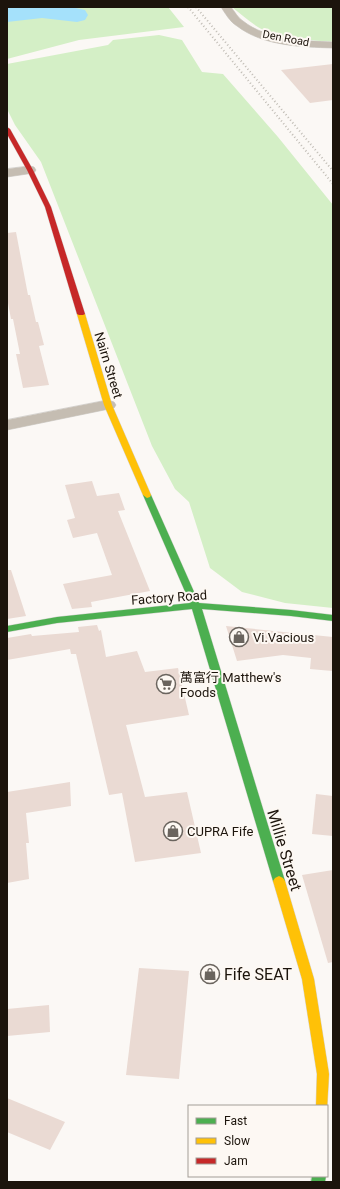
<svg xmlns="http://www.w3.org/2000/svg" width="340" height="1189" font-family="Roboto,'Noto Sans SC',sans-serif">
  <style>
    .green { fill: #d4efc6 }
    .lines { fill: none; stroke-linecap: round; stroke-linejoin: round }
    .river { fill: #a5e1fb; fill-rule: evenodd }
    .building { fill: #eadad3 }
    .street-casing { stroke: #d6d4d1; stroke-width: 1 }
    .fast-casing { stroke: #d6d4d1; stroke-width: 1 }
    .slow-casing { stroke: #d6d4d1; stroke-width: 1 }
    .jam-casing { stroke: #d6d4d1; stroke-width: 1 }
    .street { fill: #c5bdb2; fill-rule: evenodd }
    .fast { fill: #4caf50; fill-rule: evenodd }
    .slow { fill: #ffc107; fill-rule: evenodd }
    .jam { fill: #c62828; fill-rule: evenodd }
    .rail { stroke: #c0bcb5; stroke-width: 2; stroke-dasharray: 1 2.5; stroke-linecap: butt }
    .labels { text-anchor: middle; stroke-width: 4; stroke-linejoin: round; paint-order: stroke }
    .far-street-label { font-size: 11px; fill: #1c140c; stroke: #fdf8f3 }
    .street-label { font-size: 13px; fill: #1c140c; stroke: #fdf8f3 }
    .poi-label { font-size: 13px; fill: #1c140c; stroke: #fdf8f3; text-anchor: start }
    .near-street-label { font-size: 16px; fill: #1c140c; stroke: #fdf8f3 }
    .near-poi-label { font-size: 16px; fill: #1c140c; stroke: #fdf8f3; text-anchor: start }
  </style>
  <rect width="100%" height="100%" fill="#fbf8f5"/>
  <g class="green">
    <polygon points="7,7 168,7 184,27 79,40 7,59"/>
    <path d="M 232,7 L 333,7 L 333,42 C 312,40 288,40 268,32 C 255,27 243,16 232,7 Z"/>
    <polygon points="159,35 182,40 202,72 223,74 278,137 333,205 333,608 285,603 242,592 210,568 189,502 175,489 152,446 41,162 15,125 7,109 7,64 108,45 113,40"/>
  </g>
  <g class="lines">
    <polygon class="river" points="15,7 71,7 85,10 88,15 85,20 77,22 42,18 7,22 7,8"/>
  </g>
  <g class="building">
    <polygon points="333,64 333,100 310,103 281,70"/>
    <polygon points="16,232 28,295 30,295 36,322 38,322 44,345 39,346 49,385 23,388 16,354 20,354 13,319 11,319 8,303 7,303 7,233"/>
    <polygon points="92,481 97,496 119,493 125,510 118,511 150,591 91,602 92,607 72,609 63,584 112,575 97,533 73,538 67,520 75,518 65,485"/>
    <polygon points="7,570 11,570 26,616 7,619"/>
    <polygon points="97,625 99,631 101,630 106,657 137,651 145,672 178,668 189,715 126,725 145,797 187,792 201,853 135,862 122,793 109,795 76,654 71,654 70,649 7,660 7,638 31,634 32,636 79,632 78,627"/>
    <polygon points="226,626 333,637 332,671 310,669 311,658 283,655 237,661"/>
    <polygon points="70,782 71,806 26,813 29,843 26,843 29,879 7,883 7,792"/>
    <polygon points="316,794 333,796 333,836 312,834"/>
    <polygon points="333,870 333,962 328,963 302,875"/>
    <polygon points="139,968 189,971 179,1079 126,1075"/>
    <polygon points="49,1005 50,1032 7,1036 7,1009"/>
    <polygon points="7,1098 65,1122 50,1150 7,1132"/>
  </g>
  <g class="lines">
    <defs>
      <g id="street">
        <path d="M 221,7 L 231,7 C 235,12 238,18 243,21 C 267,40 304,41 333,42 L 333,48 C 301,47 263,46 237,26 C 230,22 225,13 221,7 Z"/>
        <polygon points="30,166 34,167 36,170 34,173 7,177 7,169"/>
        <polygon points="108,400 114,402 116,405 114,408 7,430 7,420"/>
      </g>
      <g id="fast">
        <polygon points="147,492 151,495 199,603 291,610 333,615 333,621 291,616 202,609 285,881 283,884 279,886 275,884 273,881 192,609 57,623 7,632 7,626 57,617 190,603 143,495"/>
        <polygon points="312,1176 326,1176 325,1182 311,1182"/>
      </g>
      <g id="slow">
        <polygon points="81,312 85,314 112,405 151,495 150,497 147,498 143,495 104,405 77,314"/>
        <polygon points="279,876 283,878 285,881 314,979 329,1074 327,1109 327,1106 316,1106 317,1074 302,979 273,881 275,878"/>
      </g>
      <polygon id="jam" points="7,127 10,129 33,170 51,207 85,314 83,315 79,315 77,314 45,207 27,170 7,134"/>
    </defs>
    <use href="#street" class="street-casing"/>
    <use href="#fast" class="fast-casing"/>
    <use href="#slow" class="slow-casing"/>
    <use href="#jam" class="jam-casing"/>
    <use href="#street" class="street"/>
    <use href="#fast" class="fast"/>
    <use href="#slow" class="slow"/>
    <use href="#jam" class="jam"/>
    <g class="rail">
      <polyline points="188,7 333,184"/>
      <polyline points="196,7 333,171"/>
    </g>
  </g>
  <defs>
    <symbol id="shop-ring" viewBox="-11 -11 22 22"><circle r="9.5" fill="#fdf8f3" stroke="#6a645e" stroke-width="1.5"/><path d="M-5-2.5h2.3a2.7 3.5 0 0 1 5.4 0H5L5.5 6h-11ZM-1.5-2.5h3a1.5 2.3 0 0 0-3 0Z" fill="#6a645e"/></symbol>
    <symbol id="supermarket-ring" viewBox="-11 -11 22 22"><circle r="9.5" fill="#fdf8f3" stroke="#6a645e" stroke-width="1.5"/><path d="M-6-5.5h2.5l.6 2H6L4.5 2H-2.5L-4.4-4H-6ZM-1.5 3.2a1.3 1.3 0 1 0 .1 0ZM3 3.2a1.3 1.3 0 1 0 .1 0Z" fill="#6a645e"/></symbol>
  </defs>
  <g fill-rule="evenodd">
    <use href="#shop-ring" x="228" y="626" width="22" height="22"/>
    <use href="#supermarket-ring" x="155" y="673" width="22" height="22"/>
    <use href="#shop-ring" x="162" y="820" width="22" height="22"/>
    <use href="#shop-ring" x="199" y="963" width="22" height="22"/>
  </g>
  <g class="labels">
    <g class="far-street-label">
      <text transform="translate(286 38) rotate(11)" y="4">Den Road</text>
    </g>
    <g class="street-label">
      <text transform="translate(109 365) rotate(73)" y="5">Nairn Street</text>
      <text transform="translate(169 597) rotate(-4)" y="5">Factory Road</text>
    </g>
    <g class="poi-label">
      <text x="253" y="642">Vi.Vacious</text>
      <text x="180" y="682">萬富行 Matthew's<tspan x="180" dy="15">Foods</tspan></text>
      <text x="187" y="836">CUPRA Fife</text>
    </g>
    <g class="near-street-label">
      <text transform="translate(285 850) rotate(73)" y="6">Millie Street</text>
    </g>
    <g class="near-poi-label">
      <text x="224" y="980">Fife SEAT</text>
    </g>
  </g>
  <rect width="340" height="1189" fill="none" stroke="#1c140c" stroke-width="16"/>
  <rect x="188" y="1105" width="140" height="72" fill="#fdf8f3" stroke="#a39d97"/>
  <rect x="196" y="1118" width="20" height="6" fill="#4caf50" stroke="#a39d97"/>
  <text x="224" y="1125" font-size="12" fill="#1c140c">Fast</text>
  <rect x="196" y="1138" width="20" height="6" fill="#ffc107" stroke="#a39d97"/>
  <text x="224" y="1145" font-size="12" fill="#1c140c">Slow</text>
  <rect x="196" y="1158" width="20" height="6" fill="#c62828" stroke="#a39d97"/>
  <text x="224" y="1165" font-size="12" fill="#1c140c">Jam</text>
</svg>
